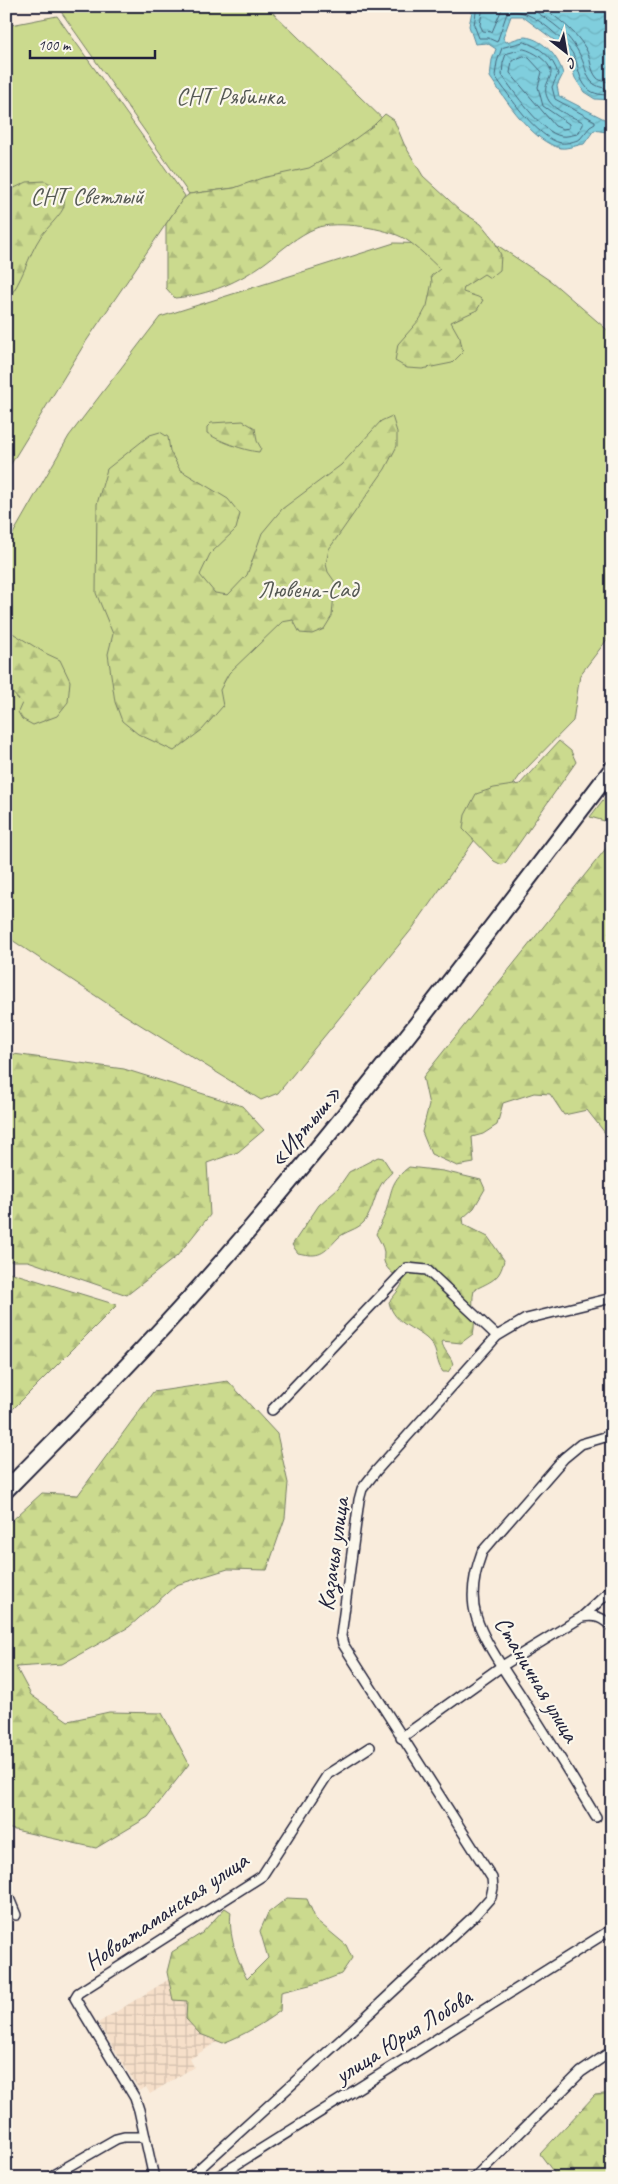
<svg xmlns="http://www.w3.org/2000/svg" width="618" height="2184" font-family="Caveat,sans-serif">
  <style>
    .industrial { fill: url(#industrial-grid) }
    .green { fill: #cbda8e; stroke: #767e64 }
    .forest { fill: url(#forest-firs); stroke: #767e64 }
    .water { fill: url(#water-waves); stroke: #5a899c }
    .lines { fill: none; stroke-linecap: round; stroke-linejoin: round }
    .shore { stroke: #48677c; stroke-width: 1 }
    .minor-casing { stroke: #22223b; stroke-width: 12 }
    .trunk-casing { stroke: #22223b; stroke-width: 19 }
    .minor { stroke: #fbf7ec; stroke-width: 9 }
    .trunk { stroke: #fbf7ec; stroke-width: 15 }
    .labels { text-anchor: middle; stroke-width: 4.5; stroke-linejoin: round; paint-order: stroke }
    .park-label { font-size: 24px; fill: #555954; stroke: #fbf7ec }
    .street-label { font-size: 24px; fill: #22223b; stroke: #fbf7ec }
  </style>
  <defs>
    <pattern id="industrial-grid" width="8" height="8" patternUnits="userSpaceOnUse" patternTransform="scale(1.25)"><rect width="8" height="8" fill="#f6dfc9"/><path d="M0 4h8M4 0v8" fill="none" stroke="#d3bfae"/></pattern>
    <pattern id="forest-firs" width="22" height="20" patternUnits="userSpaceOnUse" patternTransform="scale(1.25)"><rect width="22" height="20" fill="#cbda8e"/><path d="M5 1l3.5 6h-7zM16 11l3.5 6h-7z" fill="#aebb7b"/></pattern>
    <pattern id="water-waves" width="16" height="10" patternUnits="userSpaceOnUse" patternTransform="scale(1.25)"><rect width="16" height="10" fill="#80cedd"/><path d="M0 5q4-4 8 0t8 0" fill="none" stroke="#6eb1bf"/></pattern>
  </defs>
  <rect width="100%" height="100%" fill="#f9ecdc"/>
  <filter id="ink" filterUnits="userSpaceOnUse"><feTurbulence type="fractalNoise" baseFrequency=".02" numOctaves="2"/><feDisplacementMap in="SourceGraphic" scale="10" xChannelSelector="R" yChannelSelector="G"/><feConvolveMatrix kernelMatrix="1 2 1 2 8 2 1 2 1" color-interpolation-filters="sRGB"/></filter>
  <g filter="url(#ink)">
    <polygon class="industrial" points="179,1973 220,2040 190,2059 194,2067 150,2094 146,2087 140,2091 98,2023"/>
    <g class="green">
      <polygon points="57,6 266,6 390,126 321,169 234,188 189,194"/>
      <polygon points="57,16 185,196 85,343 6,472 6,26"/>
      <polygon points="394,243 497,245 552,282 612,334 612,633 580,675 573,721 521,774 412,929 278,1093 261,1100 123,1014 6,936 6,546 69,436 160,317"/>
      <polygon points="612,788 612,823 590,817"/>
    </g>
    <g class="forest">
      <path d="M 385,114 L 394,120 L 404,144 L 423,176 L 461,211 L 481,224 L 494,240 L 501,255 L 500,270 L 490,278 L 484,274 L 464,287 L 463,292 L 478,297 L 483,300 L 477,310 L 451,322 L 460,338 L 463,352 L 452,363 L 422,369 L 407,368 L 395,361 L 398,344 L 420,319 L 427,306 L 432,282 L 431,276 L 440,269 C 429,259 418,247 405,239 C 388,228 335,220 316,228 C 298,235 282,250 266,262 C 239,282 209,295 175,298 L 166,288 L 166,224 L 182,200 L 189,194 L 234,188 L 262,178 L 309,168 L 337,152 L 374,125 Z"/>
      <path d="M 45,181 C 55,186 67,193 64,206 C 63,213 46,229 41,236 C 27,257 23,282 6,301 L 6,192 L 27,182 Z"/>
      <polygon points="392,416 397,432 397,446 385,469 329,549 326,564 328,572 335,582 332,616 324,629 312,634 300,633 293,620 282,622 229,673 220,690 223,706 202,730 174,751 138,734 122,721 115,702 108,654 113,634 96,593 97,504 107,469 150,435 160,432 168,437 170,451 180,470 228,499 240,514 236,529 210,554 200,575 215,593 228,595 247,575 262,533 282,509 341,465 381,421"/>
      <path d="M 243,421 L 255,428 L 257,441 L 261,448 L 259,452 C 246,451 218,441 207,433 L 207,427 L 211,423 Z"/>
      <polygon points="6,629 45,653 60,660 70,681 68,702 57,716 33,725 22,719 18,712 22,703 6,686"/>
      <polygon points="559,741 571,751 576,762 506,862 502,865 494,861 463,829 465,815 476,794 494,788 520,784"/>
      <polygon points="612,841 612,1151 609,1138 587,1110 564,1115 550,1094 534,1093 503,1103 497,1125 483,1134 472,1137 474,1163 457,1166 431,1154 422,1132 429,1105 423,1077"/>
      <polygon points="6,1053 124,1069 242,1106 264,1130 238,1152 207,1163 210,1215 177,1256 127,1295 28,1261 6,1261"/>
      <path d="M 378,1157 L 383,1158 L 392,1172 C 389,1176 384,1179 382,1183 C 374,1195 373,1212 364,1222 C 357,1230 345,1231 338,1238 C 323,1254 320,1258 298,1253 L 292,1245 L 319,1205 L 338,1188 L 349,1172 Z"/>
      <path d="M 409,1167 L 443,1171 L 481,1180 L 485,1189 L 474,1208 L 463,1218 L 464,1225 L 488,1237 L 504,1260 C 500,1280 491,1281 474,1290 C 470,1308 477,1319 473,1334 L 461,1343 L 442,1341 C 442,1350 452,1356 453,1365 L 448,1372 L 443,1372 C 436,1363 438,1352 431,1343 C 419,1328 394,1326 389,1302 C 416,1270 396,1285 385,1264 C 383,1260 384,1256 384,1252 C 383,1246 379,1239 376,1234 C 380,1225 385,1216 387,1208 C 392,1188 392,1180 409,1167 Z"/>
      <polygon points="6,1271 117,1305 6,1416"/>
      <polygon points="228,1381 277,1434 288,1483 285,1518 267,1570 228,1569 176,1585 129,1627 62,1664 16,1667 31,1695 68,1721 109,1712 162,1713 189,1764 148,1817 96,1848 6,1828 6,1526 42,1493 78,1495 153,1392"/>
      <path d="M 287,1898 L 307,1899 L 316,1920 L 346,1945 L 352,1958 L 341,1974 L 318,1983 L 281,1992 L 280,2011 C 262,2024 244,2035 223,2043 L 200,2034 L 186,2019 L 187,2001 L 173,2000 L 167,1972 L 172,1952 L 202,1933 L 225,1908 L 231,1912 C 228,1934 237,1960 247,1979 L 268,1958 L 260,1931 L 268,1913 Z"/>
      <polygon points="612,2093 612,2178 552,2178 555,2174 540,2154 595,2095"/>
    </g>
    <path class="water" d="M 473,6 L 612,6 L 612,100 L 595,99 L 584,92 L 575,78 L 569,58 L 558,43 L 522,16 L 511,16 L 503,38 L 506,42 C 512,41 519,37 525,37 C 544,39 559,58 563,74 L 557,86 L 559,96 L 612,123 L 612,133 L 594,130 L 584,144 C 577,145 567,149 561,148 C 533,143 505,99 490,77 L 492,60 L 496,49 L 487,43 L 475,44 L 469,26 Z"/>
    <g class="lines">
      <g class="shore">
        <path d="M 477,6 L 474,25 L 479,38 L 488,38 L 497,42 L 507,13 C 525,3 566,40 574,56 C 579,66 578,78 587,88 C 594,95 603,95 612,95"/>
        <polyline points="483,6 480,25 483,31 492,32 501,11 506,6"/>
        <path d="M 527,6 C 541,15 557,25 568,37 C 572,42 576,47 579,53 C 590,73 583,87 612,89"/>
        <path d="M 541,6 C 557,18 575,30 586,49 C 591,58 590,70 597,78 C 601,82 607,81 612,82"/>
        <path d="M 524,42 C 539,46 554,58 558,74 L 552,87 L 555,99 L 595,121 L 595,124 L 590,127 L 580,139 C 575,141 567,144 561,143 C 537,138 509,96 495,76 L 497,62 L 502,48 Z"/>
        <path d="M 524,49 C 533,51 549,61 551,71 C 552,80 540,86 549,101 C 555,111 573,117 583,122 L 583,125 L 577,134 C 572,135 566,137 561,136 C 542,133 513,91 502,75 L 503,63 L 506,54 Z"/>
        <polygon points="524,56 529,58 542,72 538,87 543,106 569,124 569,128 563,129 555,126 510,73 512,61"/>
      </g>
      <defs>
        <g id="minor">
          <polyline points="272,1410 407,1268 427,1270 497,1336"/>
          <path d="M 582,1617 C 596,1615 602,1617 612,1627"/>
          <polyline points="401,1738 502,1666 582,1617 612,1589"/>
          <path d="M 596,1817 C 572,1777 548,1738 523,1699 C 509,1677 483,1641 476,1616 C 470,1596 475,1571 482,1552 L 564,1458 L 581,1444 L 612,1435"/>
          <polyline points="6,1891 16,1915"/>
          <polyline points="48,2178 116,2139 124,2137 145,2137"/>
          <polyline points="154,2178 139,2110 135,2098 79,2005 75,1998 78,1993 262,1876 328,1774 370,1747"/>
          <polyline points="189,2178 356,2026 474,1916 491,1897 493,1888 492,1878 343,1644 341,1636 359,1500 362,1489 376,1471 497,1336 526,1319 612,1298"/>
          <polyline points="215,2178 612,1929"/>
          <polyline points="474,2178 581,2072 612,2051"/>
        </g>
        <path id="trunk" d="M 6,1490 C 76,1419 146,1348 212,1273 C 353,1112 482,940 612,769"/>
      </defs>
      <use href="#minor" class="minor-casing"/>
      <use href="#trunk" class="trunk-casing"/>
      <use href="#minor" class="minor"/>
      <use href="#trunk" class="trunk"/>
    </g>
  </g>
  <g class="labels">
    <g class="park-label">
      <text x="230" y="104">СНТ Рябинка</text>
      <text x="87" y="204">СНТ Светлый</text>
      <text x="308" y="597">Лювена-Сад</text>
    </g>
    <g class="street-label">
      <text transform="translate(305 1126) rotate(-50)" y="8">«Иртыш»</text>
      <text transform="translate(333 1554) rotate(-82)" y="8">Казачья улица</text>
      <text transform="translate(537 1679) rotate(59)" y="8">Станичная улица</text>
      <text transform="translate(166 1911) rotate(-34)" y="8">Новоатаманская улица</text>
      <text transform="translate(403 2036) rotate(-32)" y="8">улица Юрия Лобова</text>
    </g>
  </g>
  <rect width="618" height="2184" fill="none" stroke="#fbf7ec" stroke-width="25"/>
  <rect x="12" y="12" width="593" height="2159" fill="none" stroke="#22223b" stroke-width="2" filter="url(#ink)"/>
  <g transform="translate(566 52) rotate(149)" stroke="#fbf7ec" stroke-width="4" paint-order="stroke">
  <path d="M0-4L9 19L0 12L-9 19Z" fill="#22223b"/>
  <text y="-8" font-size="14" font-weight="bold" text-anchor="middle" fill="#22223b">С</text>
  </g>
  <path d="M30 50v8h125v-8" fill="none" stroke="#22223b" stroke-width="2.5"/>
  <text x="38" y="50" font-size="15" fill="#22223b" stroke="#fbf7ec" stroke-width="4" paint-order="stroke">100 m</text>
</svg>
